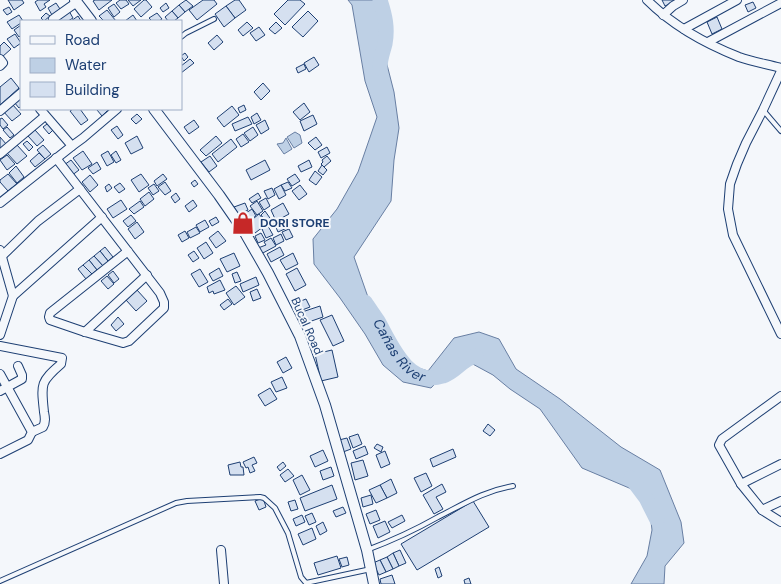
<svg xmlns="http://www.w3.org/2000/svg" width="781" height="584" font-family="'DM Sans',sans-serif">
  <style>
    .water { fill: #bed0e5; stroke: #687fa3 }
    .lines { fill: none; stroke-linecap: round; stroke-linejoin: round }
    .river { stroke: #bed0e5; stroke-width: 15 }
    .building { fill: #d5e0f0; stroke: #1d3f73 }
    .service-casing { stroke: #1d3f73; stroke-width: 6 }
    .minor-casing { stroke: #1d3f73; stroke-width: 10 }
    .tertiary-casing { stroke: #1d3f73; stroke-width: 12 }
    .service { stroke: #f4f7fb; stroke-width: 4 }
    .minor { stroke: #f4f7fb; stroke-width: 8 }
    .tertiary { stroke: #f4f7fb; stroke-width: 10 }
    .labels { text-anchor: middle; stroke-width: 4; stroke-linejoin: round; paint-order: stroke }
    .poi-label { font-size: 12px; font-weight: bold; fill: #1d3f73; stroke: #f4f7fb; text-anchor: start }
    .street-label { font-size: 12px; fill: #1d3f73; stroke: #f4f7fb }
    .water-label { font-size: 14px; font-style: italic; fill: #1d3f73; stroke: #f4f7fb }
  </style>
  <rect width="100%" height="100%" fill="#f4f7fb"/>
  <g class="water">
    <polygon points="348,0 379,0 385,22 383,49 394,92 399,128 394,160 391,201 354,257 385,346 415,367 428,371 454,338 479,332 499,339 516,369 560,399 621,447 660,470 681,522 684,543 665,566 664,584 631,584 647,556 652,530 648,496 582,468 540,409 510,389 493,375 469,362 449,369 431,388 403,382 383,365 365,334 340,298 314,264 313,239 337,209 358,172 377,117 365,81 352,5"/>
    <polygon points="295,132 300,135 302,143 294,148 287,137"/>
    <polygon points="286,138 292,149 284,154 277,144 283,143"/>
  </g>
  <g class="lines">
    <g class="river">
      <path d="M 380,68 C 380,59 383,52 385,44 C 388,28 385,15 380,0"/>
      <path id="s1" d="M 365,302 C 369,308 374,315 378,321 C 391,344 408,388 443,376 C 456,372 462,359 476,356"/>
      <polyline points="631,478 646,498 657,520"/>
    </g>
  </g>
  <g class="building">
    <polygon points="8,0 22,0 24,3 14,10"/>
    <polygon points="38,0 50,0 44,4 46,7 40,11 35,2"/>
    <polygon points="95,0 112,0 99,10 93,1"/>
    <polygon points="120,0 126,0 129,4 121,9 116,3"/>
    <polygon points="128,0 141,0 133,6"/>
    <polygon points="144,0 146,0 152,7 141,17 134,9"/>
    <polygon points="186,0 193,6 185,12 179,5"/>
    <polygon points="203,0 214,0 217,4 197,20 189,10"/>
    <polygon points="235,0 239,0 246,10 235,18 226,6"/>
    <polygon points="288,0 300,0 305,4 285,25 274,14"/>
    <polygon points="662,0 673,0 674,2 665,6"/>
    <polygon points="753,2 756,8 748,12 745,5"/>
    <polygon points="56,3 60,9 52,15 48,8"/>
    <polygon points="166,3 169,8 163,12 160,8"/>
    <polygon points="114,4 120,12 114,17 108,8"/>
    <polygon points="179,5 185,12 178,18 172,11"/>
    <polygon points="226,6 235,18 224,27 215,14"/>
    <polygon points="9,7 12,12 7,15 3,10"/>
    <polygon points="107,10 116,21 104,21 99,16"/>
    <polygon points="69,11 73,18 68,21 60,21 58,18"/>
    <polygon points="172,11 178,18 174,21 168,21 165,17"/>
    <polygon points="308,11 318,21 303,37 292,27"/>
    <polygon points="46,13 50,16 44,21 41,18"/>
    <polygon points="157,13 162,19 159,21 152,21 149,18"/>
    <polygon points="19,15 23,21 21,21 21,23 12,29 7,22"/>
    <polygon points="133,15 137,21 125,21"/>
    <polygon points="78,16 81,21 71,21"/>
    <polygon points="717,17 722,29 712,34 707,22"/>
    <polygon points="247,22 253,28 243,36 238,30"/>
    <polygon points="276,22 282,28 275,34 269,29"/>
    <polygon points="21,25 21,35 19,37 14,30"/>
    <polygon points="259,27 265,35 256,41 250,33"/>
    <polygon points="15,34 21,43 14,48 7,39"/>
    <polygon points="217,35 223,42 214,50 208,43"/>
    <polygon points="4,42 11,49 2,57 0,56 0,46"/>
    <polygon points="185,53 188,57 184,61 181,56"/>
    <polygon points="314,57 319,65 309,72 304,63"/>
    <polygon points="190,59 194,63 181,73 181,66"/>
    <polygon points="304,64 306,69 298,73 296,68"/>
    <polygon points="11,78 19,88 0,105 0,87"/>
    <polygon points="263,83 270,91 261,100 254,92"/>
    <polygon points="21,95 21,106 19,108 14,102"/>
    <polygon points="304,103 310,112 300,120 293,112"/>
    <polygon points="12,104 21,114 12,121 3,111"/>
    <polygon points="244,105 246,110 240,113 238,108"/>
    <polygon points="232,106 239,115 224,127 217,118"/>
    <polygon points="73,109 80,109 88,120 81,125 70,111"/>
    <polygon points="98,109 109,109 102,116 97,110"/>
    <polygon points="257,113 261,120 254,124 251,117"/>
    <polygon points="137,114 142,119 136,124 131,119"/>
    <polygon points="313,115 317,124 304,131 300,121"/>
    <polygon points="248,117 252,124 235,131 232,124"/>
    <polygon points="2,118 8,125 3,129 0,125 0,119"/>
    <polygon points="194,120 199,127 189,134 184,127"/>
    <polygon points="265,120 269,129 261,134 256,125"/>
    <polygon points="47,124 53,130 49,134 43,127"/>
    <polygon points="117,126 123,135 118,139 111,130"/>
    <polygon points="7,127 14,135 10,138 3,130"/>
    <polygon points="253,127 258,135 250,141 244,133"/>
    <polygon points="35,130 44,140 37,146 28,136"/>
    <polygon points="243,134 249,142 241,147 236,139"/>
    <polygon points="137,136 143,148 131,154 125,143"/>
    <polygon points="216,136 222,143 206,156 200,150"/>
    <polygon points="0,137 7,145 1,150 0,149"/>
    <polygon points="316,137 322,145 315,150 308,143"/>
    <polygon points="231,139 237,147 218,162 212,154"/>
    <polygon points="27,141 33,147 29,151 23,144"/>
    <polygon points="17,145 27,156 17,164 7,153"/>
    <polygon points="43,145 51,154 45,159 37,150"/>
    <polygon points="327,147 330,153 321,158 318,152"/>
    <polygon points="83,151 92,164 82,170 73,158"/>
    <polygon points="108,151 114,162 107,166 101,155"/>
    <polygon points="116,151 121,160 116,163 111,155"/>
    <polygon points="39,153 45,159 35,167 30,161"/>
    <polygon points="7,155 15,164 7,170 0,160"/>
    <polygon points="210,156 217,166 209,172 201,162"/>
    <polygon points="327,156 331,161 324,167 321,164 323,162 322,160"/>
    <polygon points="71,160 79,170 71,176 64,165"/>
    <polygon points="265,160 270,170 251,180 246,170"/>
    <polygon points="309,160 312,167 301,172 298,166"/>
    <polygon points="97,162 101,169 93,174 88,168"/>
    <polygon points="322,165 327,170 323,175 318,171"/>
    <polygon points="16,166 24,177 17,183 9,173"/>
    <polygon points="315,171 322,177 316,185 309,180"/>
    <polygon points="8,174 17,184 8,191 0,182 0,180"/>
    <polygon points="141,174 149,185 139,192 131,180"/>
    <polygon points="163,174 167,179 157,186 154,181"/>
    <polygon points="295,174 300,181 292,186 287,179"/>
    <polygon points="90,175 98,185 90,192 82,182"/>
    <polygon points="195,180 198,184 194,187 191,183"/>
    <polygon points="165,182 171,191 165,195 158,187"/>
    <polygon points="288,182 292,188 285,191 281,185"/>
    <polygon points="120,183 125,189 119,193 114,187"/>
    <polygon points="109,184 112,188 107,192 105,187"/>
    <polygon points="154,184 159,191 153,195 148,188"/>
    <polygon points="281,185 286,195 279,199 274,189"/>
    <polygon points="300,185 307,194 299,200 292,191"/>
    <polygon points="272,188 275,195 268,199 264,191"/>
    <polygon points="149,192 154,199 145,206 140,199"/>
    <polygon points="176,193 180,199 175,203 171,197"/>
    <polygon points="258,193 261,198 252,203 249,199"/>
    <polygon points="266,198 270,206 264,210 259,202"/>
    <polygon points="121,200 127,209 113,218 107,209"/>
    <polygon points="193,200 197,206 189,212 185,206"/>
    <polygon points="140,201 144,207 134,214 129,209"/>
    <polygon points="257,201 263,211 257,215 250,206"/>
    <polygon points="245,203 248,210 238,215 234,207"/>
    <polygon points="283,203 289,214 276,221 271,210"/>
    <polygon points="252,209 256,216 247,221 243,215"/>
    <polygon points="265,211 272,221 268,224 261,215"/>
    <polygon points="259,214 267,224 255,233 248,223"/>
    <polygon points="131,215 136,221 128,227 123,221"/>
    <polygon points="216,217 219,222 212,226 209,221"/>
    <polygon points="283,219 287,228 278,232 274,223"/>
    <polygon points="205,220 209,227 200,232 196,225"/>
    <polygon points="137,222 144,232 135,239 128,229"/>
    <polygon points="268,226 273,235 266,238 262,229"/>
    <polygon points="196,227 200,233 190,238 187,232"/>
    <polygon points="289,229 293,237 286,240 282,232"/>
    <polygon points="185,231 189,238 182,242 178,235"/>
    <polygon points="218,231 226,241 216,248 209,238"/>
    <polygon points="261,233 265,240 258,243 255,236"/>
    <polygon points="281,234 284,241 276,245 273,238"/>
    <polygon points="271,238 276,246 261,254 258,248 266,245 264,242"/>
    <polygon points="206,242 213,253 204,259 197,248"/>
    <polygon points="105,247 113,257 108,261 100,251"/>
    <polygon points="280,247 284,255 271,262 267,254"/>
    <polygon points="100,251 108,261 103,266 94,256"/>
    <polygon points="194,251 199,258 193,262 188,255"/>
    <polygon points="234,253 240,266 227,272 220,259"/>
    <polygon points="293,253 298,264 286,270 280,260"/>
    <polygon points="94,256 103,266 97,270 89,260"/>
    <polygon points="89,260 97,270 92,274 83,265"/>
    <polygon points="83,265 92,274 86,279 78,269"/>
    <polygon points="219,268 223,276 213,281 209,274"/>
    <polygon points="297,268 306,285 295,291 286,274"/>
    <polygon points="200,269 208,282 199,287 191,274"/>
    <polygon points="113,271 119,279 114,283 108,275"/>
    <polygon points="237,272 241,281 235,283 232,274"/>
    <polygon points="107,276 114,284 108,289 101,281"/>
    <polygon points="256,277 259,285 243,292 240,284"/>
    <polygon points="220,280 225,290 214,294 213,291 209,293 207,287"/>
    <polygon points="236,286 245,297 234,305 226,293"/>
    <polygon points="257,289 261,298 253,301 250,292"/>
    <polygon points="137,290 147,301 136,311 126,300"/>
    <polygon points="228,299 232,304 224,310 220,305"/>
    <polygon points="306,299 310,307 297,312 293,304"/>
    <polygon points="320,306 323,317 300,325 296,314"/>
    <polygon points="332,315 344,341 333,346 320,320"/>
    <polygon points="118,317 124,324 116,331 111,325"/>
    <polygon points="332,350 338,377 321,381 315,354"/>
    <polygon points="286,357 292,368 283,373 277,362"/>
    <polygon points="282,377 287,388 276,392 271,382"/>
    <polygon points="270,388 277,399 265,406 258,395"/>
    <polygon points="488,424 495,430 490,436 483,431"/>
    <polygon points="358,434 362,444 353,448 349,437"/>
    <polygon points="347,438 351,449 343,452 339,440"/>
    <polygon points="377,444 383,447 381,452 374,448"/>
    <polygon points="365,446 368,454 356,459 353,451"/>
    <polygon points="453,449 456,457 433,467 430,459"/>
    <polygon points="323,450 328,461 315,467 310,456"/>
    <polygon points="385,451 390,464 381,468 376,455"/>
    <polygon points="254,457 257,463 252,465 255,471 250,473 248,467 246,468 243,462"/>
    <polygon points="363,460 368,476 355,480 351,463"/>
    <polygon points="240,462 241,467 243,467 244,475 230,475 228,465"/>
    <polygon points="283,462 286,466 280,471 277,467"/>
    <polygon points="331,467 334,476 323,480 320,471"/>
    <polygon points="288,469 294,476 285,482 280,475"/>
    <polygon points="426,473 432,486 421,492 414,478"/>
    <polygon points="302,475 310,490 300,495 293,480"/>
    <polygon points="391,479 397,493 387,498 380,485"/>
    <polygon points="442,484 446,492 436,497 443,509 434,514 423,495"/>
    <polygon points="332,485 337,499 305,511 300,498"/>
    <polygon points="380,485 387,498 376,503 369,490"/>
    <polygon points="371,495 373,504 363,507 361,498"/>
    <polygon points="263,498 266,507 259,510 255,501"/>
    <polygon points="295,500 298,509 291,511 288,502"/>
    <polygon points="473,501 489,527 417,570 401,544"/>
    <polygon points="343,507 346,513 336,517 333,511"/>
    <polygon points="376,510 380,520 370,524 366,514"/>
    <polygon points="312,513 316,522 309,525 305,516"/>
    <polygon points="302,515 305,522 296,526 293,519"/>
    <polygon points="402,515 405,521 392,528 388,522"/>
    <polygon points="385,521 390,532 378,538 373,526"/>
    <polygon points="323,522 327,531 320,535 316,526"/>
    <polygon points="312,528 316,539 303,545 298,534"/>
    <polygon points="400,550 406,563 399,566 393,553"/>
    <polygon points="393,553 399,566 393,569 387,557"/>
    <polygon points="337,556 341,568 318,575 314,563"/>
    <polygon points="347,557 349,565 342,567 339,559"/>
    <polygon points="387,557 393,569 386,572 380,560"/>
    <polygon points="380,560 386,572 379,575 373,563"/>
    <polygon points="439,567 442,576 438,578 435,569"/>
    <polygon points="392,575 395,584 381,584 380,579"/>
    <polygon points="469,578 471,584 465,584 464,580"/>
  </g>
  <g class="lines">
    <defs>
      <g id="service">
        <polyline points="181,37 186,33 214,19"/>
        <polyline points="763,110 781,131"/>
        <path d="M 367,550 C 391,541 415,530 438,517 C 464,504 484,491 513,486"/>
        <polyline points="0,581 176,503 187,501 260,497 264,498 275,508 288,533 301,577 306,583 371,569"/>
      </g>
      <g id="minor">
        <path d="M 647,0 C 672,25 706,44 739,57 C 753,62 767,64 781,68"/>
        <polyline points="663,15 673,6 683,0"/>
        <polyline points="53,19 77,2"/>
        <polyline points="684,29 737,0"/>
        <polyline points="708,42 781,3"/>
        <polyline points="0,59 3,63 0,66"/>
        <polyline points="781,71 763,110 746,143 737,164 730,184 728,209 733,235 781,334"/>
        <polyline points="40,109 72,146"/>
        <polyline points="0,111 21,93"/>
        <polyline points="0,154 45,116"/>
        <polyline points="56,158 160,293 164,302 164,308 129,341 123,343 85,332 50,320 49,317 50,313 128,251"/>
        <polyline points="0,203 72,146 83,138 117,109"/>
        <polyline points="0,250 13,296 0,335"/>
        <polyline points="2,256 38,221 80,189"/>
        <polyline points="13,296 102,217"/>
        <polyline points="85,332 147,275"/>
        <path d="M 0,346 L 62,358 L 61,364 C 40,382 41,384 44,412 C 45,417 46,422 43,427 L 32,432"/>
        <polyline points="0,374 32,432 28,440 0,454"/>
        <polyline points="0,391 22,379 22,375 18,366"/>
        <polyline points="781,396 722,439 719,445 741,484 762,510 781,522"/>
        <polyline points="741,484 781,464"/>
        <polyline points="762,510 781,501"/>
        <polyline points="221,550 224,584"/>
      </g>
      <g id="tertiary">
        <polyline points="75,0 91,21"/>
        <polyline points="154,109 219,195 244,231 268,273 300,336 325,405 367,550 374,584"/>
      </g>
    </defs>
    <use href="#service" class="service-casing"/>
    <use href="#minor" class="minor-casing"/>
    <use href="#tertiary" class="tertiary-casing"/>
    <use href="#service" class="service"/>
    <use href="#minor" class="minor"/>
    <use href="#tertiary" class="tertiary"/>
  </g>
  <defs>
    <symbol id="shop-bare" viewBox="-9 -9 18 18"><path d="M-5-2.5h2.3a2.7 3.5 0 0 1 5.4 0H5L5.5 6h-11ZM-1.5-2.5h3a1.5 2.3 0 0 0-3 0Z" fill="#c62828" stroke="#f4f7fb" stroke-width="2.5" paint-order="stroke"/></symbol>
  </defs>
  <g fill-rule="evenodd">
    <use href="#shop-bare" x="227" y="207" width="32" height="32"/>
  </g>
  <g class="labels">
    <g class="poi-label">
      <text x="260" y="227">DORI STORE</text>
    </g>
    <g class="street-label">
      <text transform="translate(307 326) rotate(66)" y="4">Bucal Road</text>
    </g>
    <g class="water-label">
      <text dy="5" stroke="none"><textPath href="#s1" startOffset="60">Cañas River</textPath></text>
    </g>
  </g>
  <rect x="20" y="20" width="162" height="90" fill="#f4f7fb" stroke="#9eadc5"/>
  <rect x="30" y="36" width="25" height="8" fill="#f4f7fb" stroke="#9eadc5"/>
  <text x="65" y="45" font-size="15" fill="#1d3f73">Road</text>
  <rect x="30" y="58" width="25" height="15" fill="#bed0e5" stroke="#9eadc5"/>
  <text x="65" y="70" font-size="15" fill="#1d3f73">Water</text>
  <rect x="30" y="82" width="25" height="15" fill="#d5e0f0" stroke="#9eadc5"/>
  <text x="65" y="95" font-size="15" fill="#1d3f73">Building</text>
</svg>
